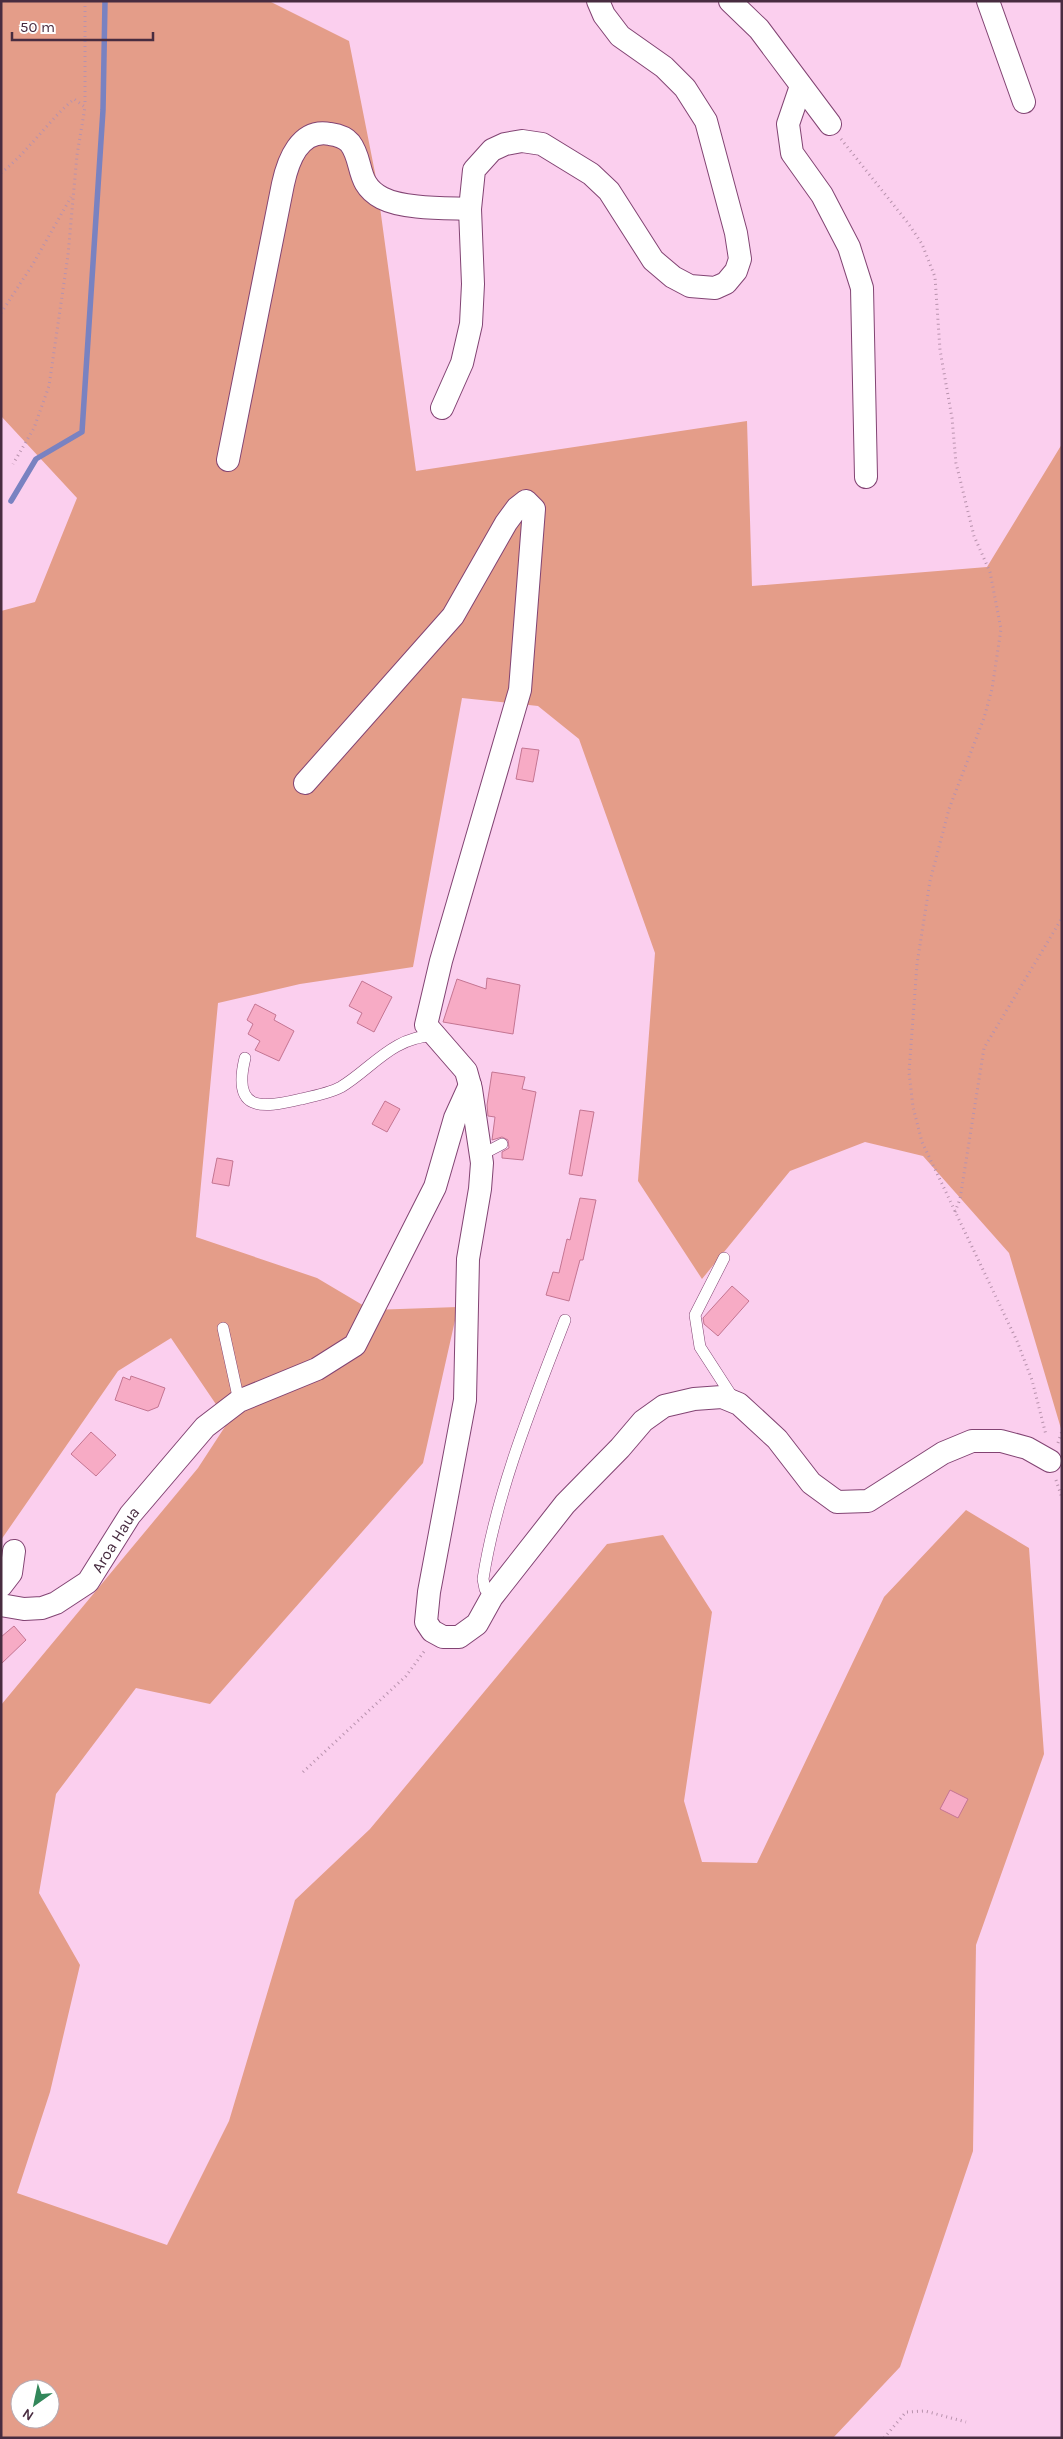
<svg xmlns="http://www.w3.org/2000/svg" width="1063" height="2439" font-family="Karla,sans-serif">
  <style>
    .green { fill: #e49d89; fill-rule: evenodd }
    .lines { fill: none; stroke-linecap: round; stroke-linejoin: round }
    .stream { stroke: #7982c1; stroke-width: 5.5 }
    .building { fill: #f7abc5; stroke: #c47592 }
    .lane-casing { stroke: #824473; stroke-width: 12 }
    .street-casing { stroke: #824473; stroke-width: 24 }
    .path { stroke: #b892ad; stroke-width: 3; stroke-dasharray: 1 4; stroke-linecap: butt }
    .lane { stroke: #fff; stroke-width: 11 }
    .street { stroke: #fff; stroke-width: 22 }
    .labels { text-anchor: middle; stroke-width: 5; stroke-linejoin: round; paint-order: stroke }
    .street-label { font-size: 16px; fill: #482c40; stroke: #fff }
  </style>
  <rect width="100%" height="100%" fill="#fbcfee"/>
  <path class="green" d="M 1,1 L 269,1 L 349,41 L 376,178 L 416,471 L 747,421 L 752,586 L 987,567 L 1062,444 L 1062,1432 L 1009,1253 L 923,1156 L 865,1142 L 790,1171 L 702,1279 L 638,1181 L 655,953 L 579,739 L 538,706 L 462,698 L 413,967 L 300,984 L 218,1003 L 196,1237 L 317,1278 L 371,1310 L 458,1307 L 423,1463 L 210,1704 L 136,1688 L 56,1794 L 39,1893 L 80,1965 L 50,2092 L 17,2193 L 167,2245 L 229,2121 L 295,1900 L 370,1829 L 607,1544 L 663,1535 L 712,1612 L 684,1801 L 702,1862 L 757,1863 L 884,1597 L 966,1510 L 1029,1548 L 1044,1754 L 976,1945 L 973,2151 L 900,2367 L 833,2438 L 1,2438 L 1,1705 L 198,1468 L 228,1422 L 171,1338 L 118,1371 L 1,1540 L 1,611 L 35,602 L 77,498 L 1,416 ZM 20,2389 L 50,2389 L 50,2419 L 20,2419 Z"/>
  <g class="lines">
    <polyline class="stream" points="11,501 36,459 82,432 103,110 105,1"/>
  </g>
  <g class="building">
    <polygon points="522,748 539,750 533,782 516,779"/>
    <polygon points="487,978 520,985 513,1034 443,1022 457,979 486,989"/>
    <polygon points="362,981 392,997 374,1032 357,1023 362,1013 349,1006"/>
    <polygon points="255,1004 276,1015 274,1020 294,1031 279,1061 255,1050 260,1041 248,1034 253,1024 247,1020"/>
    <polygon points="492,1072 525,1077 522,1089 536,1092 523,1160 502,1158 502,1152 509,1148 508,1140 502,1137 492,1140 495,1117 488,1116 487,1105"/>
    <polygon points="385,1101 400,1109 387,1132 372,1124"/>
    <polygon points="580,1110 594,1112 582,1176 569,1174"/>
    <polygon points="217,1158 233,1161 229,1186 212,1183"/>
    <polygon points="580,1198 596,1200 583,1260 580,1260 569,1301 546,1295 553,1272 559,1273 567,1239 570,1240"/>
    <polygon points="732,1286 749,1301 718,1336 704,1324 703,1318"/>
    <polygon points="131,1376 165,1388 158,1407 148,1411 115,1400 123,1377 130,1380"/>
    <polygon points="91,1432 116,1455 96,1476 71,1454"/>
    <polygon points="14,1626 26,1640 1,1664 1,1637"/>
    <polygon points="950,1790 968,1799 958,1818 940,1809"/>
  </g>
  <g class="lines">
    <defs>
      <g id="lane">
        <path d="M 245,1058 C 232,1111 260,1109 301,1099 C 315,1096 330,1093 341,1087 C 361,1075 377,1057 397,1046 C 409,1039 420,1037 433,1035"/>
        <polyline points="481,1155 502,1144"/>
        <polyline points="724,1258 695,1315 700,1347 733,1398"/>
        <polyline points="223,1328 239,1401"/>
        <path d="M 492,1597 L 485,1589 L 483,1579 C 497,1490 533,1403 565,1320"/>
      </g>
      <g id="street">
        <polyline points="730,1 759,29 830,124"/>
        <polyline points="988,1 1024,102"/>
        <polyline points="801,86 788,124 792,153 822,195 849,247 862,288 866,477"/>
        <polyline points="442,408 462,363 471,324 473,284 470,209 474,170 492,150 505,144 522,141 542,144 591,174 609,191 653,260 673,277 690,286 715,288 726,283 736,271 740,259 736,233 706,121 685,88 664,67 620,36 604,15 598,1"/>
        <path d="M 228,460 L 283,184 C 288,161 300,128 330,134 C 337,135 345,137 350,143 C 364,161 355,184 382,198 C 403,209 446,208 470,209"/>
        <polyline points="305,783 453,616 506,523 517,508 526,501 534,509 520,690 441,961 426,1025 466,1071 471,1089 482,1163 480,1189 468,1259 465,1400 429,1592 426,1622 432,1631 443,1637 459,1637 477,1624 492,1597 565,1504 620,1448 643,1421 664,1406 694,1399 722,1397 739,1404 777,1439 811,1483 837,1502 868,1501 943,1453 972,1441 1001,1441 1027,1448 1050,1461"/>
        <polyline points="1,1586 11,1573 14,1551"/>
        <path id="s1" d="M 1,1605 L 24,1609 L 42,1608 L 56,1603 L 88,1582 L 130,1515 L 205,1427 L 239,1401 L 317,1369 L 355,1345 L 435,1187 L 455,1118 L 470,1085"/>
      </g>
    </defs>
    <use href="#lane" class="lane-casing"/>
    <use href="#street" class="street-casing"/>
    <g class="path">
      <polyline points="85,1 85,106"/>
      <polyline points="841,139 908,223 922,244 935,277 940,350 952,418 956,463 974,536 990,572 1001,629 992,689 984,718 949,809 930,881 917,964 909,1072 913,1107 922,1142 1017,1341 1032,1380 1046,1435"/>
      <path d="M 1,173 C 28,152 47,122 74,99 L 85,107 L 77,155 L 68,255 L 49,386 L 34,428 L 13,464"/>
      <polyline points="1,313 33,264 71,197"/>
      <polyline points="955,1212 960,1199 984,1048 1062,918"/>
      <polyline points="1058,1443 1062,1431"/>
      <polyline points="1056,1480 1062,1498"/>
      <polyline points="303,1772 406,1676 426,1649"/>
      <polyline points="884,2438 906,2412 925,2411 966,2422"/>
    </g>
    <use href="#lane" class="lane"/>
    <use href="#street" class="street"/>
  </g>
  <g class="labels">
    <g class="street-label">
      <text dy="6" stroke="none"><textPath href="#s1" startOffset="145">Aroa Haua</textPath></text>
    </g>
  </g>
  <rect width="1063" height="2439" fill="none" stroke="#482c40" stroke-width="5"/>
  <g transform="translate(35 2404) rotate(213)"><circle r="24" fill="#ffffff" stroke="#b6abb3"/>
  <path d="M0-4L9 19L0 12L-9 19Z" fill="#32875a"/>
  <text y="-8" font-size="14" font-weight="bold" text-anchor="middle" fill="#482c40">N</text>
  </g>
  <path d="M12 32v8h141v-8" fill="none" stroke="#482c40" stroke-width="2.5"/>
  <text x="20" y="32" font-size="15" fill="#482c40" stroke="#ffffff" stroke-width="4" paint-order="stroke">50 m</text>
</svg>
